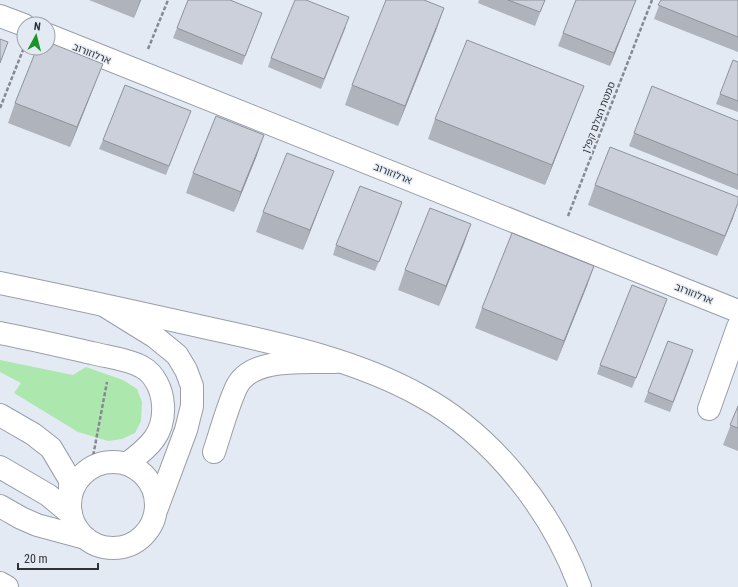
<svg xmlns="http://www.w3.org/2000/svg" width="738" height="587" font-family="'Roboto Condensed','Noto Sans Hebrew',sans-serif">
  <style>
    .green { fill: #ace8ad }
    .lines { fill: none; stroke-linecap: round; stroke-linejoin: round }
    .minor-casing { stroke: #999ea8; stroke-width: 24 }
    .highway-casing { stroke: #999ea8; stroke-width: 24 }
    .path { stroke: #868a90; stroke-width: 2.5; stroke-dasharray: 4 2; stroke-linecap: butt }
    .minor { stroke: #fff; stroke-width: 22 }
    .highway { stroke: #fff; stroke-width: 22 }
    .wall { fill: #afb3bb }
    .shaded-wall { fill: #8e9299 }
    .building { fill: #cbd0da; stroke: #8e9299 }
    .labels { text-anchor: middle; stroke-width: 3; stroke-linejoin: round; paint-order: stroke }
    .street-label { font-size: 10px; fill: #2f3135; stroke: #e4eaf4 }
  </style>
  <rect width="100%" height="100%" fill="#e4eaf4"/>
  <polygon class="green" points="0,360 73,375 86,367 123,380 137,389 142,402 141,421 135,433 122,439 108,441 78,432 14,393 21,383 0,372"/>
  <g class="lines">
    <defs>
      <g id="minor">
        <polyline points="0,16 24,25"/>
        <polyline points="48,35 738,311"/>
        <polyline points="105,306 155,337 177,355 186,370 192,386 192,406 186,430 157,508"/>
        <path d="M 0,333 C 31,339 61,346 92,353 C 107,357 128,359 142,367 C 155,374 162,390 163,405 C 165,434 149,447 128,463"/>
        <polyline points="709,409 738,327"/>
        <polyline points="0,415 33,434 51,448 70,480 70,499"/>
        <path d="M 214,452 C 221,431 227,408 236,388 C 250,356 306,363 335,362"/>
        <circle cx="113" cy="505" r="43"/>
        <polyline points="0,467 48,495 71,514"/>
        <polyline points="0,506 21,518 37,525 85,538"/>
      </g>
      <g id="highway">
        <path d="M 0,283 C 68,297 136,312 203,327 C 276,343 355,359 421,396 C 493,435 552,511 580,587"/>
        <polyline points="0,583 7,587"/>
      </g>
    </defs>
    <use href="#minor" class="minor-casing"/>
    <use href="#highway" class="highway-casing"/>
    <g class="path">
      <polyline points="148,49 168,0"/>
      <polyline points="0,108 23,50"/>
      <polyline points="568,216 652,0"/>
      <polyline points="91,467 107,382"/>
    </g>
    <use href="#minor" class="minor"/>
    <use href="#highway" class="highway"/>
  </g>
  <g class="wall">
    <polygon points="89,0 141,0 134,18"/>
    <polygon points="479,0 545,0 535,26 478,3"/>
    <polygon points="636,0 610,66 558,46 563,33"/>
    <polygon points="661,0 738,0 738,52 654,19"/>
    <polygon points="262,13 242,65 173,38 177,28"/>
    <polygon points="346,27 321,89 268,67 271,58"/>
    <polygon points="437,28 398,126 345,105 352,85"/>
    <polygon points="738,62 738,112 716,104 720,94"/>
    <polygon points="95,84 70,147 8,123 15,103"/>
    <polygon points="576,106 545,185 428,139 435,119"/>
    <polygon points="187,120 166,175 99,149 103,140"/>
    <polygon points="738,121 738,190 629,146 634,133"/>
    <polygon points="257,155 234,212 186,193 193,173"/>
    <polygon points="595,185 733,218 717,256 588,205"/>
    <polygon points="326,191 303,250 256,232 263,212"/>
    <polygon points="399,212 375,271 333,255 336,245"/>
    <polygon points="471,224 439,306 398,290 405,270"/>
    <polygon points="594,266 557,361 475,328 482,308"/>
    <polygon points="664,308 632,388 597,374 600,365"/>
    <polygon points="690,360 670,412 644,402 648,392"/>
    <polygon points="738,406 738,451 723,445"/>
  </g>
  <g class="shaded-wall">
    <polygon points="140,0 141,0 134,18"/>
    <polygon points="636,0 610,66 614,53"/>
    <polygon points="444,8 437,28 398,126 405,106"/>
    <polygon points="103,64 95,84 70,147 77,127"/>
    <polygon points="584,86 576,106 545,185 552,165"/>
    <polygon points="264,135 257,155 234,212 241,192"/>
    <polygon points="334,171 326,191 303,250 310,230"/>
    <polygon points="738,203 733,218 717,256 725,236"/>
    <polygon points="471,224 464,244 439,306 446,286"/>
    <polygon points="594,266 587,286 557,361 564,341"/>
  </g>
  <g class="building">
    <polygon points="188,0 230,0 262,13 245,56 177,28"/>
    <polygon points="295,0 306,0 349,17 324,79 271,58"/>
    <polygon points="386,0 424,0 444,8 405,106 352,85"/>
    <polygon points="508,0 545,0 540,12"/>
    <polygon points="576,0 636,0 614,53 563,33"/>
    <polygon points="661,0 738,0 738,37 658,5"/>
    <polygon points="0,39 8,42 0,63"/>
    <polygon points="467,40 584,86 552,165 435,119"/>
    <polygon points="48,42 103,64 77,127 15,103 37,48 48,48"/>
    <polygon points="733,60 738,62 738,101 720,94"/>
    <polygon points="125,85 191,111 169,166 103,140"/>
    <polygon points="652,86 738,121 738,175 634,133"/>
    <polygon points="216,116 264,135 241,192 193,173"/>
    <polygon points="610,147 738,197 738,203 725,236 595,185"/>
    <polygon points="287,153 334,171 310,230 263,212"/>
    <polygon points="360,186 402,202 379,262 336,245"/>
    <polygon points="430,208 471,224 446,286 405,270"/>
    <polygon points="512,233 594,266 564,341 482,308"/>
    <polygon points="632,285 667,299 636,378 600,365"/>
    <polygon points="668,341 693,350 673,402 648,392"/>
    <polygon points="738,406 738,428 730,425"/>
  </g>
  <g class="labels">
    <g class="street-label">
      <text transform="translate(92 53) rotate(22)" y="4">ארלוזורוב</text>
      <text transform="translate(598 117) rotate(-69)" y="4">סמטת הצלם קפלן</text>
      <text transform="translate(393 173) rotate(22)" y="4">ארלוזורוב</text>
      <text transform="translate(694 293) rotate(22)" y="4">ארלוזורוב</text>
    </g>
  </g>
  <g transform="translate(36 36) rotate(7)"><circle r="19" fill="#e4eaf4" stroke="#9ca0a8"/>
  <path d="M0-3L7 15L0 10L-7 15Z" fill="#189525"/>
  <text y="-6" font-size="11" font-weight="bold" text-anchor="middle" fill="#2f3135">N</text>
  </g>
  <path d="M18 563v6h80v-6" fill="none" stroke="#2f3135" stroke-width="2"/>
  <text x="24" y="563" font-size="12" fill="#2f3135" stroke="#e4eaf4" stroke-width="3" paint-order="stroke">20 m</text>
</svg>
